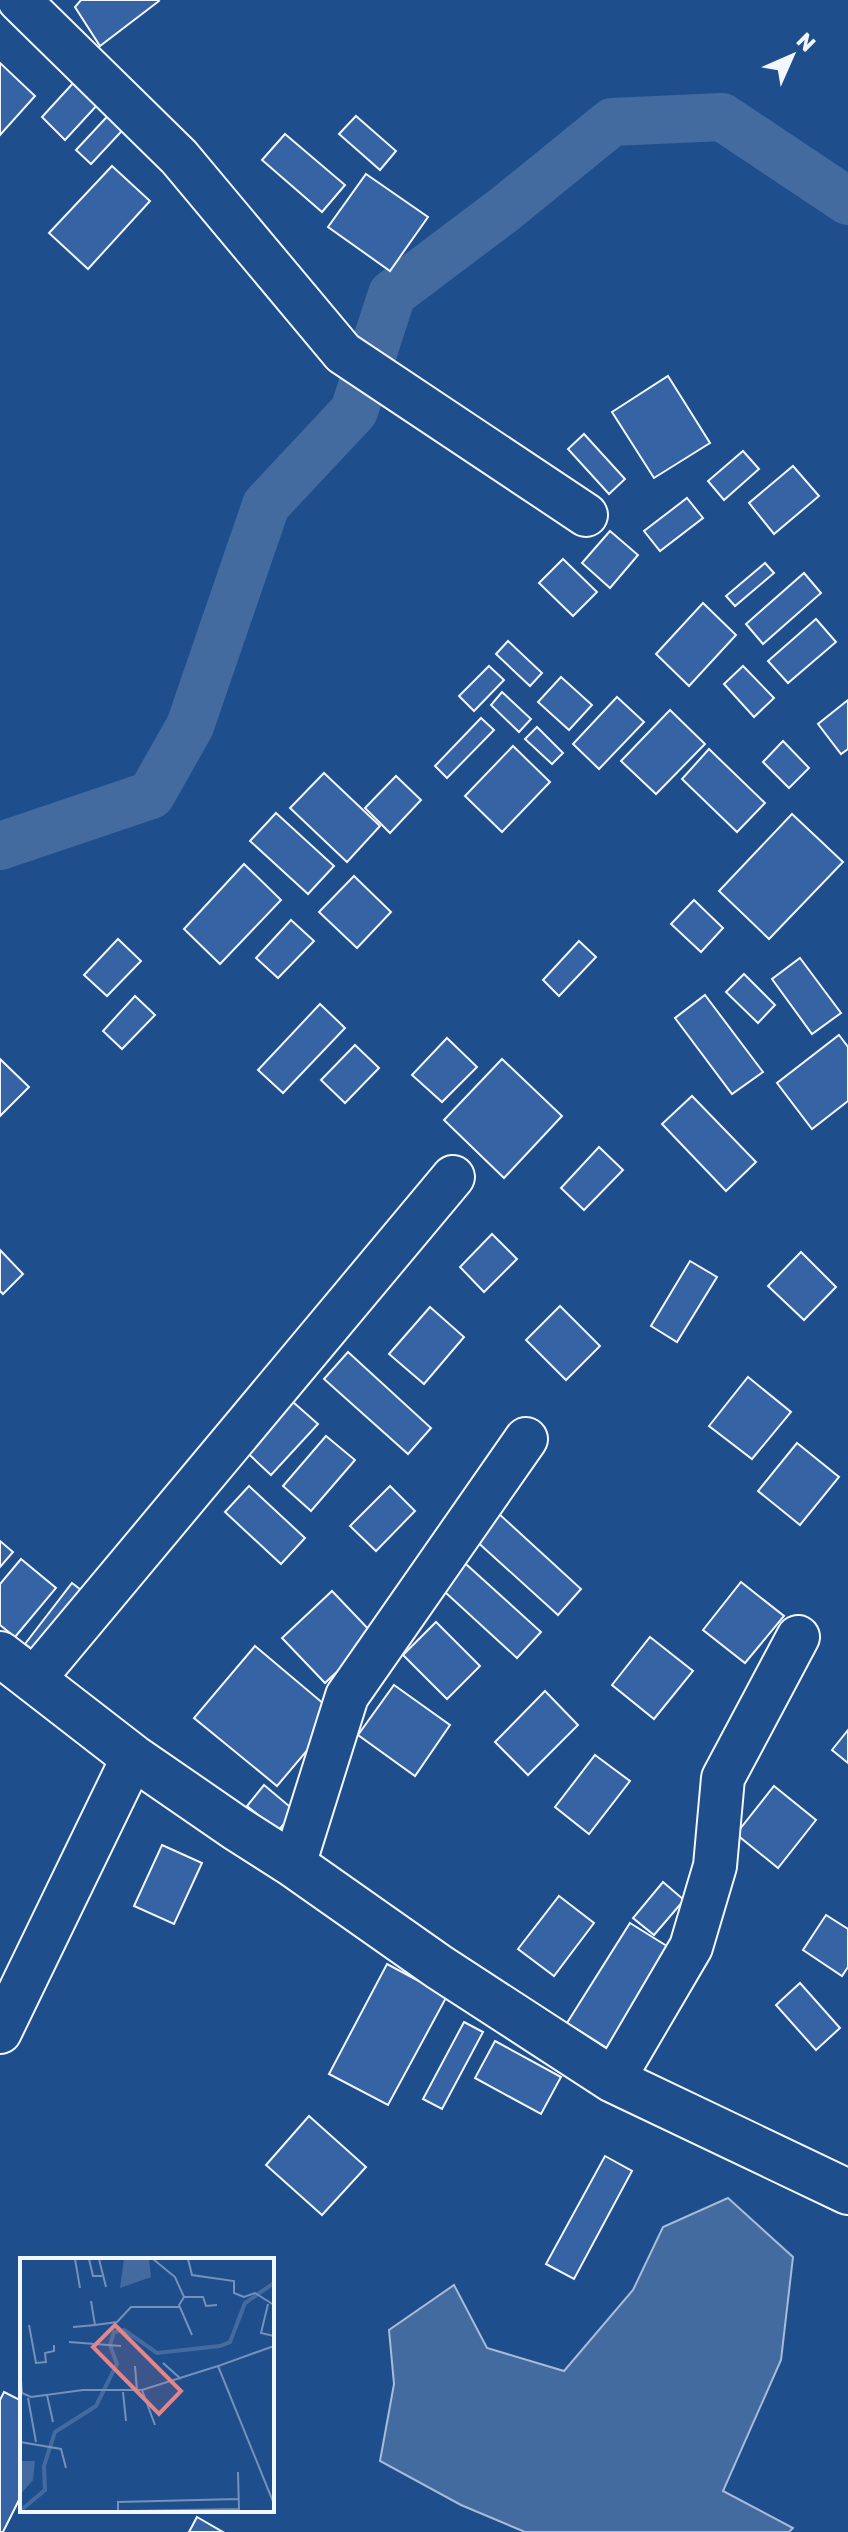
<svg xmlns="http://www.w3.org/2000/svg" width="848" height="2532" font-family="Rubik,sans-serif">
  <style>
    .water { fill: #446ba0; stroke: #a8bbd7; stroke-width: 2 }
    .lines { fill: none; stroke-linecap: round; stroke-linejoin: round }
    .canal { stroke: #446ba0; stroke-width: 48 }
    .building { fill: #3563a3; stroke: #f2f6ff; stroke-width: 2 }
    .minor-casing { stroke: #f2f6ff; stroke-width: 46 }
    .tertiary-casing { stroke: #f2f6ff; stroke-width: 48 }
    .minor { stroke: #1f4e8c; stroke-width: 42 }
    .tertiary { stroke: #1f4e8c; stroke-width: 44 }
    .inset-river { fill: none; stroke: #446ba0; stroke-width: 4 }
    .inset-road { fill: none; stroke: #7391ba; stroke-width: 2 }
    .view { fill: #e38589; fill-opacity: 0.15; stroke: #e38589; stroke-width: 4 }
    .inset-edge { fill: none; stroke: #f2f6ff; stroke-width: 4 }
  </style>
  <rect width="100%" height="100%" fill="#1f4e8c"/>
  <polygon class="water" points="728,2198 793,2257 781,2360 723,2491 793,2528 789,2532 525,2532 461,2505 380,2461 394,2384 389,2330 454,2285 487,2348 564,2371 633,2290 663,2227"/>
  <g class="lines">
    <polyline class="canal" points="0,846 151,795 190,726 266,505 354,411 392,294 505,209 612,122 722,117 848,201"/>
  </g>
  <g class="building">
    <polygon points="81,0 158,0 159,1 100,46 75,7"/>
    <polygon points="0,63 35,96 0,135"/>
    <polygon points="75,81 99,103 65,140 42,117"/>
    <polygon points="117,106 132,120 91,164 76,150"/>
    <polygon points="356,116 396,151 380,170 339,134"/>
    <polygon points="285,134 345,185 322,212 262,160"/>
    <polygon points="112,166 150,201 88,269 49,233"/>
    <polygon points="366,174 428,217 390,271 328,227"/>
    <polygon points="668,376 710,443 654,478 612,412"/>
    <polygon points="584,434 625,479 609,494 568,449"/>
    <polygon points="743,451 759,469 724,500 708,481"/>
    <polygon points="793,466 819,496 774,534 749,503"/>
    <polygon points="687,498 703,518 660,551 644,531"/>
    <polygon points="610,531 638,555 610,588 582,563"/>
    <polygon points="563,559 597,592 573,616 539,583"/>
    <polygon points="765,563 774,573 735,606 726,596"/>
    <polygon points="804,573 821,593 763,644 746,624"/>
    <polygon points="703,603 736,635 689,686 656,654"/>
    <polygon points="816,619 836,642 788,683 768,661"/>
    <polygon points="508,641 542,673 530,686 496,654"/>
    <polygon points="489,666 504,680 474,711 459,696"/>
    <polygon points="743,666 774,698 754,717 724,684"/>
    <polygon points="561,677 592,705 569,730 538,702"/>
    <polygon points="502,692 531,719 519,732 491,705"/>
    <polygon points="617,697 644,722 599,769 573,744"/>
    <polygon points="848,700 848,749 841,754 818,724"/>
    <polygon points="670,710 705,744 656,794 621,761"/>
    <polygon points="481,718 494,730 447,778 435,766"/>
    <polygon points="537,727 563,753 552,764 525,739"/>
    <polygon points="783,741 809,768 789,788 763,762"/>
    <polygon points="513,746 550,782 502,832 465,796"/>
    <polygon points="709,749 765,803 737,832 682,779"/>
    <polygon points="324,773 380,826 347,862 290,808"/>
    <polygon points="396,776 421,800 390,833 365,808"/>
    <polygon points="276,813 334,866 308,894 250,841"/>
    <polygon points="792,814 843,862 769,939 719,891"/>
    <polygon points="244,864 281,900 220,964 184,929"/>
    <polygon points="354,876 391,912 357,948 319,912"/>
    <polygon points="694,900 723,928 701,952 671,924"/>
    <polygon points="291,920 314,941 278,978 256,958"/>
    <polygon points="118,939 141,961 107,996 84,975"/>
    <polygon points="579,941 596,957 559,996 543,980"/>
    <polygon points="800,958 841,1013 812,1034 772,979"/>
    <polygon points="744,974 775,1005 758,1023 726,992"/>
    <polygon points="705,995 763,1072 732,1094 675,1018"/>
    <polygon points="135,996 155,1015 122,1049 103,1031"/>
    <polygon points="320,1004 345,1028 283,1093 258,1070"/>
    <polygon points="839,1035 848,1047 848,1101 812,1129 777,1083"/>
    <polygon points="447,1038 477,1067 442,1102 412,1075"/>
    <polygon points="355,1045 379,1068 345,1103 321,1080"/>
    <polygon points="0,1059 29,1087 0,1116"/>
    <polygon points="502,1059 562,1116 504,1178 444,1120"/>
    <polygon points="692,1096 756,1162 726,1191 662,1124"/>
    <polygon points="599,1147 623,1170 584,1210 561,1188"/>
    <polygon points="492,1234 517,1259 484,1292 460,1267"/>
    <polygon points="0,1250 23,1274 3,1294 0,1291"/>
    <polygon points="801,1252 836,1287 804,1320 768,1286"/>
    <polygon points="690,1261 717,1277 677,1342 651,1326"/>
    <polygon points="560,1306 600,1346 566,1380 526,1340"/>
    <polygon points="430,1307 464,1337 424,1384 389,1354"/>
    <polygon points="348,1352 431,1428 408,1454 324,1379"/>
    <polygon points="748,1377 791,1412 752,1459 709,1426"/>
    <polygon points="285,1395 318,1424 271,1475 239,1445"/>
    <polygon points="326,1436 355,1460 311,1511 283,1486"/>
    <polygon points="797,1443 839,1477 800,1525 758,1491"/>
    <polygon points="249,1486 305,1538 281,1564 225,1512"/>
    <polygon points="390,1486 415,1511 376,1551 350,1526"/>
    <polygon points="498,1513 581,1589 558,1615 474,1539"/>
    <polygon points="0,1541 13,1552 0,1567"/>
    <polygon points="457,1556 541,1632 517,1658 434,1582"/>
    <polygon points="21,1559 56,1588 15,1637 0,1625 0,1584"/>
    <polygon points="741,1582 784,1616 745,1663 703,1630"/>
    <polygon points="72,1583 90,1597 43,1657 25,1644"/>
    <polygon points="332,1591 375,1636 325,1683 282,1638"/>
    <polygon points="436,1622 480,1666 447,1699 403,1655"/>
    <polygon points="650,1637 693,1671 654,1719 612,1685"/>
    <polygon points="255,1646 337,1715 277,1786 194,1718"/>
    <polygon points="394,1685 450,1725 415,1776 358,1735"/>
    <polygon points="545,1691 578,1725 528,1775 495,1742"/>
    <polygon points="848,1730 848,1763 832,1750"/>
    <polygon points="595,1755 630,1781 589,1834 555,1807"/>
    <polygon points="264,1785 295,1811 278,1831 247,1806"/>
    <polygon points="774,1786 816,1820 778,1868 736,1834"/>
    <polygon points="162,1845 202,1863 174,1924 134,1906"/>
    <polygon points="663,1882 684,1900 654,1935 633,1918"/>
    <polygon points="559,1896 594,1923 554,1976 518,1949"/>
    <polygon points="826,1915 848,1929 848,1967 842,1976 803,1950"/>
    <polygon points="630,1923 670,1948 607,2048 567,2023"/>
    <polygon points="387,1964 447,1996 388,2105 329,2074"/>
    <polygon points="800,1983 840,2028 816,2050 776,2005"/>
    <polygon points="464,2022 483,2032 442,2109 423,2099"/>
    <polygon points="495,2041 561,2077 541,2114 475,2078"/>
    <polygon points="309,2116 366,2167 322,2215 266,2165"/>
    <polygon points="605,2156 632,2171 574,2279 546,2264"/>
    <polygon points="4,2392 22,2401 22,2494 3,2532 0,2532 0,2400"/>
    <polygon points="197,2517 223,2532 189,2532"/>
  </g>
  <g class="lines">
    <defs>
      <g id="minor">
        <polyline points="19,0 179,157 343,353 586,515"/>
        <polyline points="33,1680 453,1177"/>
        <polyline points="294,1865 347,1696 526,1439"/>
        <polyline points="0,2032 133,1757"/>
        <polyline points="613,2080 691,1947 715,1866 723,1778 798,1637"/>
      </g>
      <polyline id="tertiary" points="0,1654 133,1757 236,1828 294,1865 439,1967 613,2080 848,2192"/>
    </defs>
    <use href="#minor" class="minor-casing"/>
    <use href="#tertiary" class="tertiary-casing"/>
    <use href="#minor" class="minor"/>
    <use href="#tertiary" class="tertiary"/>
  </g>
  <g transform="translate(20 2258)">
    <rect width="254" height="254" fill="#1f4e8c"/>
    <path d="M 104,1 L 129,1 L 131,19 L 100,30 ZM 0,203 L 15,203 L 13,222 L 0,237 Z" fill="#446ba0"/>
    <path class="inset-river" d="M 0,253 L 25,232 L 24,208 L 35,174 L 76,148 L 97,106 L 90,87 L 94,74 L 104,72 L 137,95 L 200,88 L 210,84 L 225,45 L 254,25"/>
    <path class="inset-road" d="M 55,1 L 60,30M 69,1 L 73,18 L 82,18M 79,1 L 86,29M 133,1 L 155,19 L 164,39 L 183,39 L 186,48 L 197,47M 168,1 L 172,17 L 214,23 L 214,35 L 224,39 L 235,35 L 254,47M 164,39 L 159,47 L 172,77M 248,46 L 241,75 L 254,78M 9,67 L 16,105 L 26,104 L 25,95 L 34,93 L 34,87M 75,67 L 97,64 L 111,49 L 160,49M 53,69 L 75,67 L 71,43M 49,84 L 101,88M 254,88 L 198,108 L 254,246M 143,105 L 161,121M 115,108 L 117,133M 0,110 L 2,135 L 11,139 L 63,132 L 122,132 L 198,108M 122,132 L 135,167M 103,134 L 106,163M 27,137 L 33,164M 8,140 L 16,184M 0,184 L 41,191 L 46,210M 218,214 L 219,252M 98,253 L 98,244 L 218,241M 109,253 L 219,251"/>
    <path class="view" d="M 95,67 L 161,133 L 139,156 L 73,89 Z"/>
    <rect width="254" height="254" class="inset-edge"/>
  </g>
  <g transform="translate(792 56) rotate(45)" stroke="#1f4e8c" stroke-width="6" paint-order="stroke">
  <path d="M0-6L14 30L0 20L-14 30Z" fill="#f2f6ff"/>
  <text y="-12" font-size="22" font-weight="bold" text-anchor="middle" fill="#f2f6ff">N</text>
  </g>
</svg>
